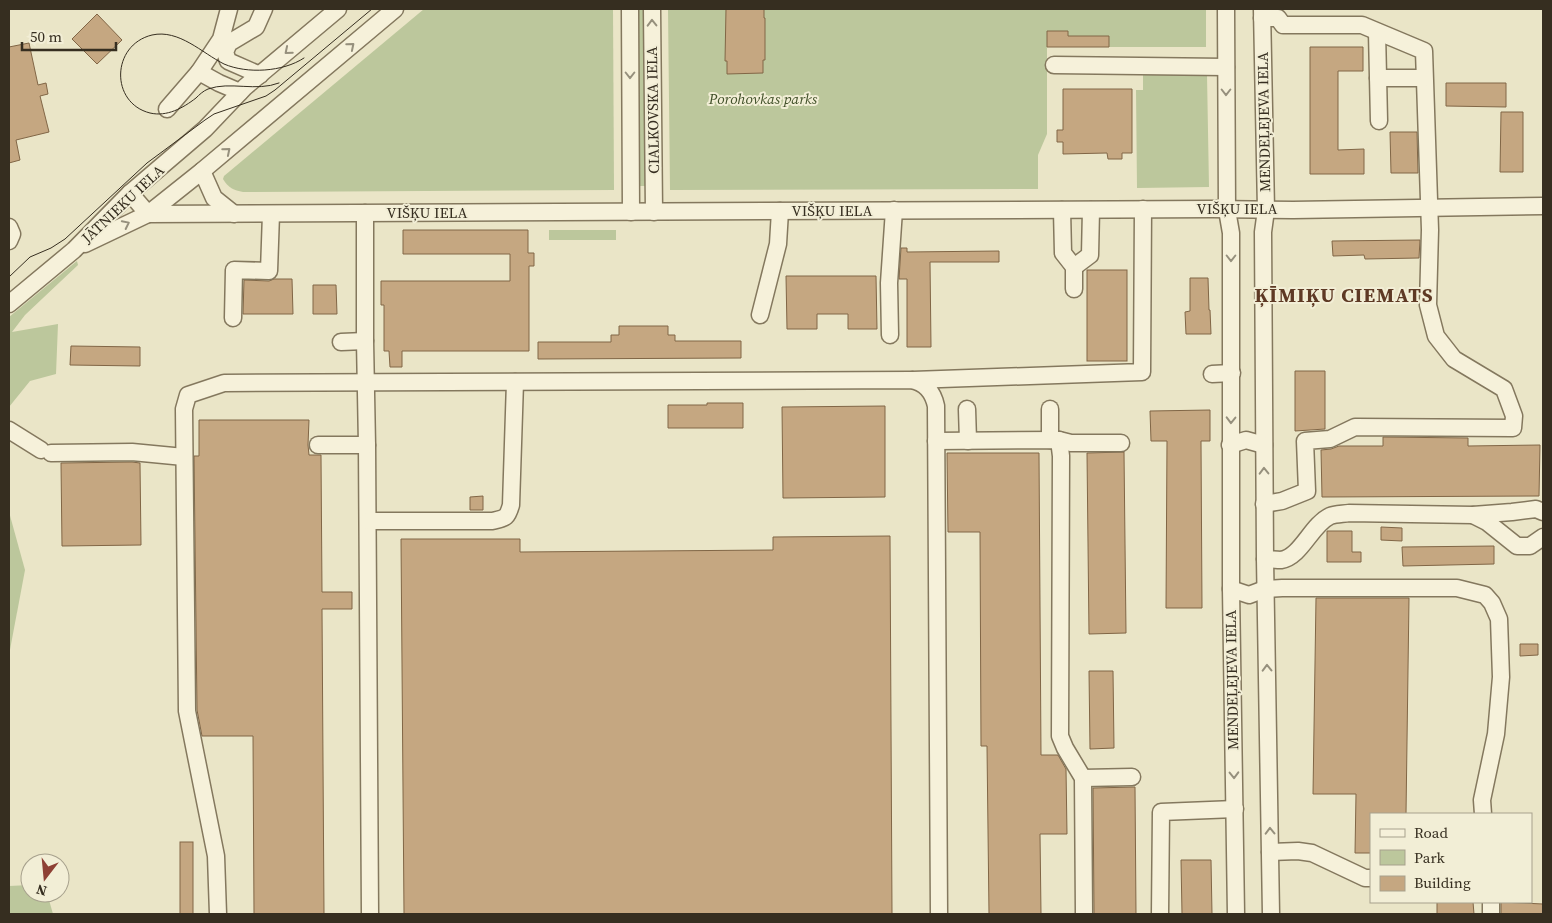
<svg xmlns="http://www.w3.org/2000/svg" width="1552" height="923" font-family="'Source Serif 4',serif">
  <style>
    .green { fill: #bcc79c }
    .building { fill: #c5a781; stroke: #816646 }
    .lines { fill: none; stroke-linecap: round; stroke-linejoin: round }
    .minor-casing { stroke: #84785e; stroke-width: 19 }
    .minor { stroke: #f6f1da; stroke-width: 16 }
    .tram { stroke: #362e20; stroke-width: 1 }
    .oneway { stroke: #96907d }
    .labels { text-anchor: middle; stroke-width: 4; stroke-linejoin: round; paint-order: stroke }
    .park-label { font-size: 15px; font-style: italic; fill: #415029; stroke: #f2eed6 }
    .street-label { font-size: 15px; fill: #362e20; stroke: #f2eed6 }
    .district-label { font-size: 20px; font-weight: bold; letter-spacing: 1px; fill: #5e3924; stroke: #f2eed6 }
  </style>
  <rect width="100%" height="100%" fill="#eae5c7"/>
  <g class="green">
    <path d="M 424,9 L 613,9 L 614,190 L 243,192 C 234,190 228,188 223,179 L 224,176 Z"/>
    <polygon points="636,9 647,9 648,186 637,186"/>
    <polygon points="668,9 1206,9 1206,47 1109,47 1109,36 1068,36 1068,31 1047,31 1047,134 1038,155 1038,189 670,190"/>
    <polygon points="1143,72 1207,75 1209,187 1137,188 1136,90 1143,90"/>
    <rect x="549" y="230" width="67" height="10"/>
    <polygon points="77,261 78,265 25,315 12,332 58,324 56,374 30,381 9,407 9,317"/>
    <polygon points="9,512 25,570 9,655"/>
    <polygon points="30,885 30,893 47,893 53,914 9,914 9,886"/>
  </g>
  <g class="building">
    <polygon points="726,9 764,9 764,18 765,18 765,60 763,60 763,73 727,74 727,61 725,61"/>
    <polygon points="97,14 122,40 97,64 72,39"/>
    <polygon points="1047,31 1068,31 1068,36 1109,36 1109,47 1047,47"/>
    <polygon points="29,43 38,85 46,83 48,94 40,96 49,132 16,140 20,160 9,163 9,47"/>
    <polygon points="1310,47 1363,47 1363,71 1338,71 1338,150 1364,149 1364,174 1310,174"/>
    <polygon points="1446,83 1506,83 1506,107 1446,106"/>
    <polygon points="1063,89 1132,89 1132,153 1122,153 1122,159 1108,159 1107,153 1063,154 1063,142 1057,142 1057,130 1063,130"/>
    <polygon points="1501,112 1523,112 1523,172 1500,172"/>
    <polygon points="1390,132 1417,132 1418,173 1391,173"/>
    <polygon points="403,230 528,230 528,253 534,253 534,266 529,266 529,351 402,351 402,367 390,367 389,351 384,351 384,305 381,305 381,281 510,281 510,254 403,254"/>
    <polygon points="1420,240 1419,258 1365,259 1364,255 1333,256 1332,241"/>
    <polygon points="901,248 907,248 907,252 999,251 999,262 930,262 931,347 907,347 907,279 899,279"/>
    <rect x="1087" y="270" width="40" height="91"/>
    <polygon points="786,276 876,276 877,329 848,329 848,314 817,314 817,329 787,329"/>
    <polygon points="1190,278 1208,278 1209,310 1210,310 1211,334 1186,334 1185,312 1190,311"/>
    <polygon points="274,279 292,279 293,314 243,314 244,280 269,281"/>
    <polygon points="313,285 336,285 337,314 313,314"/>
    <polygon points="619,326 668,326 668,335 675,335 675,341 741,341 741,358 538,359 538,342 611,342 611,335 619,335"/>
    <polygon points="71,346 140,347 140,366 70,365"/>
    <polygon points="1295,371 1325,371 1325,429 1295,431"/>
    <polygon points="707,403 743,403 743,428 668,428 668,405 707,405"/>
    <polygon points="885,406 885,497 783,498 782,407"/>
    <polygon points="1210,410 1210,441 1201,441 1202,608 1166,608 1167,441 1151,441 1150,411"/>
    <polygon points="199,420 309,420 308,445 309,455 321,455 322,592 352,592 352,609 322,609 324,914 254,914 253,736 202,736 197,710 194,456 199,456"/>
    <polygon points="1383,437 1468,438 1468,446 1540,445 1539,496 1322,497 1321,450 1331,449 1339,446 1383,446"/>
    <polygon points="1124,452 1126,633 1089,634 1087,453"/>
    <polygon points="947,453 1039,453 1041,755 1058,755 1066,769 1067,834 1040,834 1041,914 989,914 987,746 981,746 980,532 948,532"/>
    <polygon points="132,462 140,463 141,545 62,546 61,463"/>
    <polygon points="483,496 483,510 470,510 470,497"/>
    <polygon points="1381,527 1402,528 1402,541 1381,540"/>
    <polygon points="1327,531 1352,531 1352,552 1361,552 1361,562 1327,562"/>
    <polygon points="890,536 892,914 404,914 401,539 520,539 520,552 773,550 773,537"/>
    <polygon points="1494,546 1494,564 1403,566 1402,547"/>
    <polygon points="1316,598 1409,598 1406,814 1371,814 1371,853 1355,853 1356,794 1313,794"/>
    <polygon points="1520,644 1538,644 1538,655 1520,656"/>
    <polygon points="1089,671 1113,671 1114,748 1090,749"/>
    <polygon points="1135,787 1136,914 1094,914 1093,788"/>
    <rect x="180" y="842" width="13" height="72"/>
    <polygon points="1181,860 1211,860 1212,914 1182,914"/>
    <polygon points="1437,902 1473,902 1474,914 1437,914"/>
    <polygon points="1501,902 1543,904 1543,914 1501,914"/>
  </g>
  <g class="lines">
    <defs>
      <g id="minor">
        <polyline points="630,9 631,212"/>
        <polyline points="652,9 654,212"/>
        <polyline points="1226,9 1227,210 1231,233 1231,589 1236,914"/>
        <polyline points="1262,9 1266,210 1263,232 1265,559 1271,914"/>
        <polyline points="1262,18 1278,18 1283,25 1362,25 1424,51 1430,230 1428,305 1436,336 1454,359 1504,389 1514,416 1513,428 1355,427 1330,439 1305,441 1307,491 1282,501 1264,504"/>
        <polyline points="1377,32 1379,121"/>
        <polyline points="1054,65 1226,67"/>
        <polyline points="199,72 221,39 229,9"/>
        <polyline points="260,75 228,61 225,52 229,43 256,27 264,9"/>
        <polyline points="1378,78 1424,78"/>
        <polyline points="167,109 199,72 219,83 240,92"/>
        <polyline points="202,171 214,198 234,214"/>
        <polyline points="130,193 148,214 1212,209 1293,210 1543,206"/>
        <polyline points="1062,210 1063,253 1074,267 1074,289"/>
        <polyline points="365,213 365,341 367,445 370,914"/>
        <polyline points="9,227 12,234 9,241"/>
        <polyline points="85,244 148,214 202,171 395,9"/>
        <polyline points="1074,267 1090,255 1091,210"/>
        <polyline points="9,304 74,250 130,193 205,129 245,87 338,9"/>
        <polyline points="760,315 778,244 780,211"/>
        <polyline points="233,318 234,270 269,271 271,214"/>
        <polyline points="890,335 889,283 894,210"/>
        <polyline points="341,342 365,341"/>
        <polyline points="1212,374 1232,373"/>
        <polyline points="913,380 1142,372 1143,209"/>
        <polyline points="967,409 968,441"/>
        <polyline points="1050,409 1050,440"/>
        <polyline points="9,430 41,450"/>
        <polyline points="1059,440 1061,456 1060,736 1065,748 1083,778 1084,914"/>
        <polyline points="936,441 1059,440 1071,443 1121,443"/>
        <polyline points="318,445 367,445"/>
        <polyline points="1230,445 1246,440 1264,445"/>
        <polyline points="51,453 132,452 184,457"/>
        <polyline points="1473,515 1487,522 1517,546 1530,546 1543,537"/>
        <path d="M 368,521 L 492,521 C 505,518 507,519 511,505 L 515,382"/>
        <path d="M 1265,559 C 1270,559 1276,560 1281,560 C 1301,557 1311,525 1330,516 C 1335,514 1343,514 1349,513 L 1473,515 L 1512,512 L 1536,509 L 1543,512"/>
        <polyline points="1231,589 1249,595 1265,589 1282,588 1457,588 1485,595 1492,603 1499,619 1501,677 1496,734 1482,800 1483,814"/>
        <polyline points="1083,778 1132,777"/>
        <polyline points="1270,852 1298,851 1312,853 1365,878 1371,878"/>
        <polyline points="1491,902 1491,914"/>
        <path d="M 218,914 L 216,856 L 187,711 L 184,409 L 188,395 L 224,383 L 911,380 C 925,382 933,392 936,406 L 939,914"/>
        <polyline points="1160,914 1161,812 1235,809"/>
      </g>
    </defs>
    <use href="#minor" class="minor-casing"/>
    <use href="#minor" class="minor"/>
    <g class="tram">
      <path d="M 279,83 C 256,92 230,81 208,89 C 203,91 199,95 196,98 C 183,108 167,117 150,113 C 110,103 111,45 152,35 C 179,29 202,53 224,64 C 247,74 283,72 304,58"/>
      <polyline points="9,277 30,257 51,248 65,239 147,163 205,120 214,114 266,96 275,90 372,9"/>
    </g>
  </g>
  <defs><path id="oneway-chevron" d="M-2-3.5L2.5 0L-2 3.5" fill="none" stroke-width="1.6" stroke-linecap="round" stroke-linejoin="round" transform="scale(1.25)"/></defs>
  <g class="oneway">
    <use href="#oneway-chevron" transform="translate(652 23) rotate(-91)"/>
    <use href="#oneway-chevron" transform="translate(351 46) rotate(-40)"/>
    <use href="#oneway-chevron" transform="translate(288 51) rotate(140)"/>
    <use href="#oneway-chevron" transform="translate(630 75) rotate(90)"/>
    <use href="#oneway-chevron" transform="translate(1226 92) rotate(90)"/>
    <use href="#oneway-chevron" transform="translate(227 151) rotate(-40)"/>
    <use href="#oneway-chevron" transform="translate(126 224) rotate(-26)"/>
    <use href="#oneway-chevron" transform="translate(1231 258) rotate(90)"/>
    <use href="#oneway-chevron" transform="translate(1231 420) rotate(91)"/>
    <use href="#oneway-chevron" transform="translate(1264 471) rotate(-91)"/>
    <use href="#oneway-chevron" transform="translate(1267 668) rotate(-91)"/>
    <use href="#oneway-chevron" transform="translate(1234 775) rotate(89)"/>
    <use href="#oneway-chevron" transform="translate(1270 831) rotate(-91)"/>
  </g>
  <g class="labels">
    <g class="park-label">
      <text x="763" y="104">Porohovkas parks</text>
    </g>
    <g class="street-label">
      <text transform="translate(653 110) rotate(-91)" y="5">CIALKOVSKA IELA</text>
      <text transform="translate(1264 122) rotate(-91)" y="5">MENDEĻEJEVA IELA</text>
      <text transform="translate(123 204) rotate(-43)" y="5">JĀTNIEKU IELA</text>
      <text x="1237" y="214">VIŠĶU IELA</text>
      <text x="832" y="216">VIŠĶU IELA</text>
      <text x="427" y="218">VIŠĶU IELA</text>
      <text transform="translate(1232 680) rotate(-91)" y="5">MENDEĻEJEVA IELA</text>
    </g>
    <g class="district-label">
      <text x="1344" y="302">ĶĪMIĶU CIEMATS</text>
    </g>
  </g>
  <rect width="1552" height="923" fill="none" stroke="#362e20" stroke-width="20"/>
  <rect x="1370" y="813" width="162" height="90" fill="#f2eed6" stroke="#a7a18d"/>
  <rect x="1380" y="829" width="25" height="8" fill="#f6f1da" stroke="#a7a18d"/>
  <text x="1414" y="838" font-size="15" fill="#362e20">Road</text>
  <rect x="1380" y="850" width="25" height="15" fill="#bcc79c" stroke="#a7a18d"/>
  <text x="1414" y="863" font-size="15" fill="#362e20">Park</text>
  <rect x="1380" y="876" width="25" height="15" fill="#c5a781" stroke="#a7a18d"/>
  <text x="1414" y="888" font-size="15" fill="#362e20">Building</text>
  <g transform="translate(45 878) rotate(196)"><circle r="24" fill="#f2eed6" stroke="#a7a18d"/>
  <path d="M0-4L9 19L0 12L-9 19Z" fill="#8e4034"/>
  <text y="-8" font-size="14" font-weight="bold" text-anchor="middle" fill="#362e20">N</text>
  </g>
  <path d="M22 42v8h94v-8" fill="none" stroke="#362e20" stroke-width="2.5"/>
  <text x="30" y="42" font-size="15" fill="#362e20" stroke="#f2eed6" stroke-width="4" paint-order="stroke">50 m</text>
</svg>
